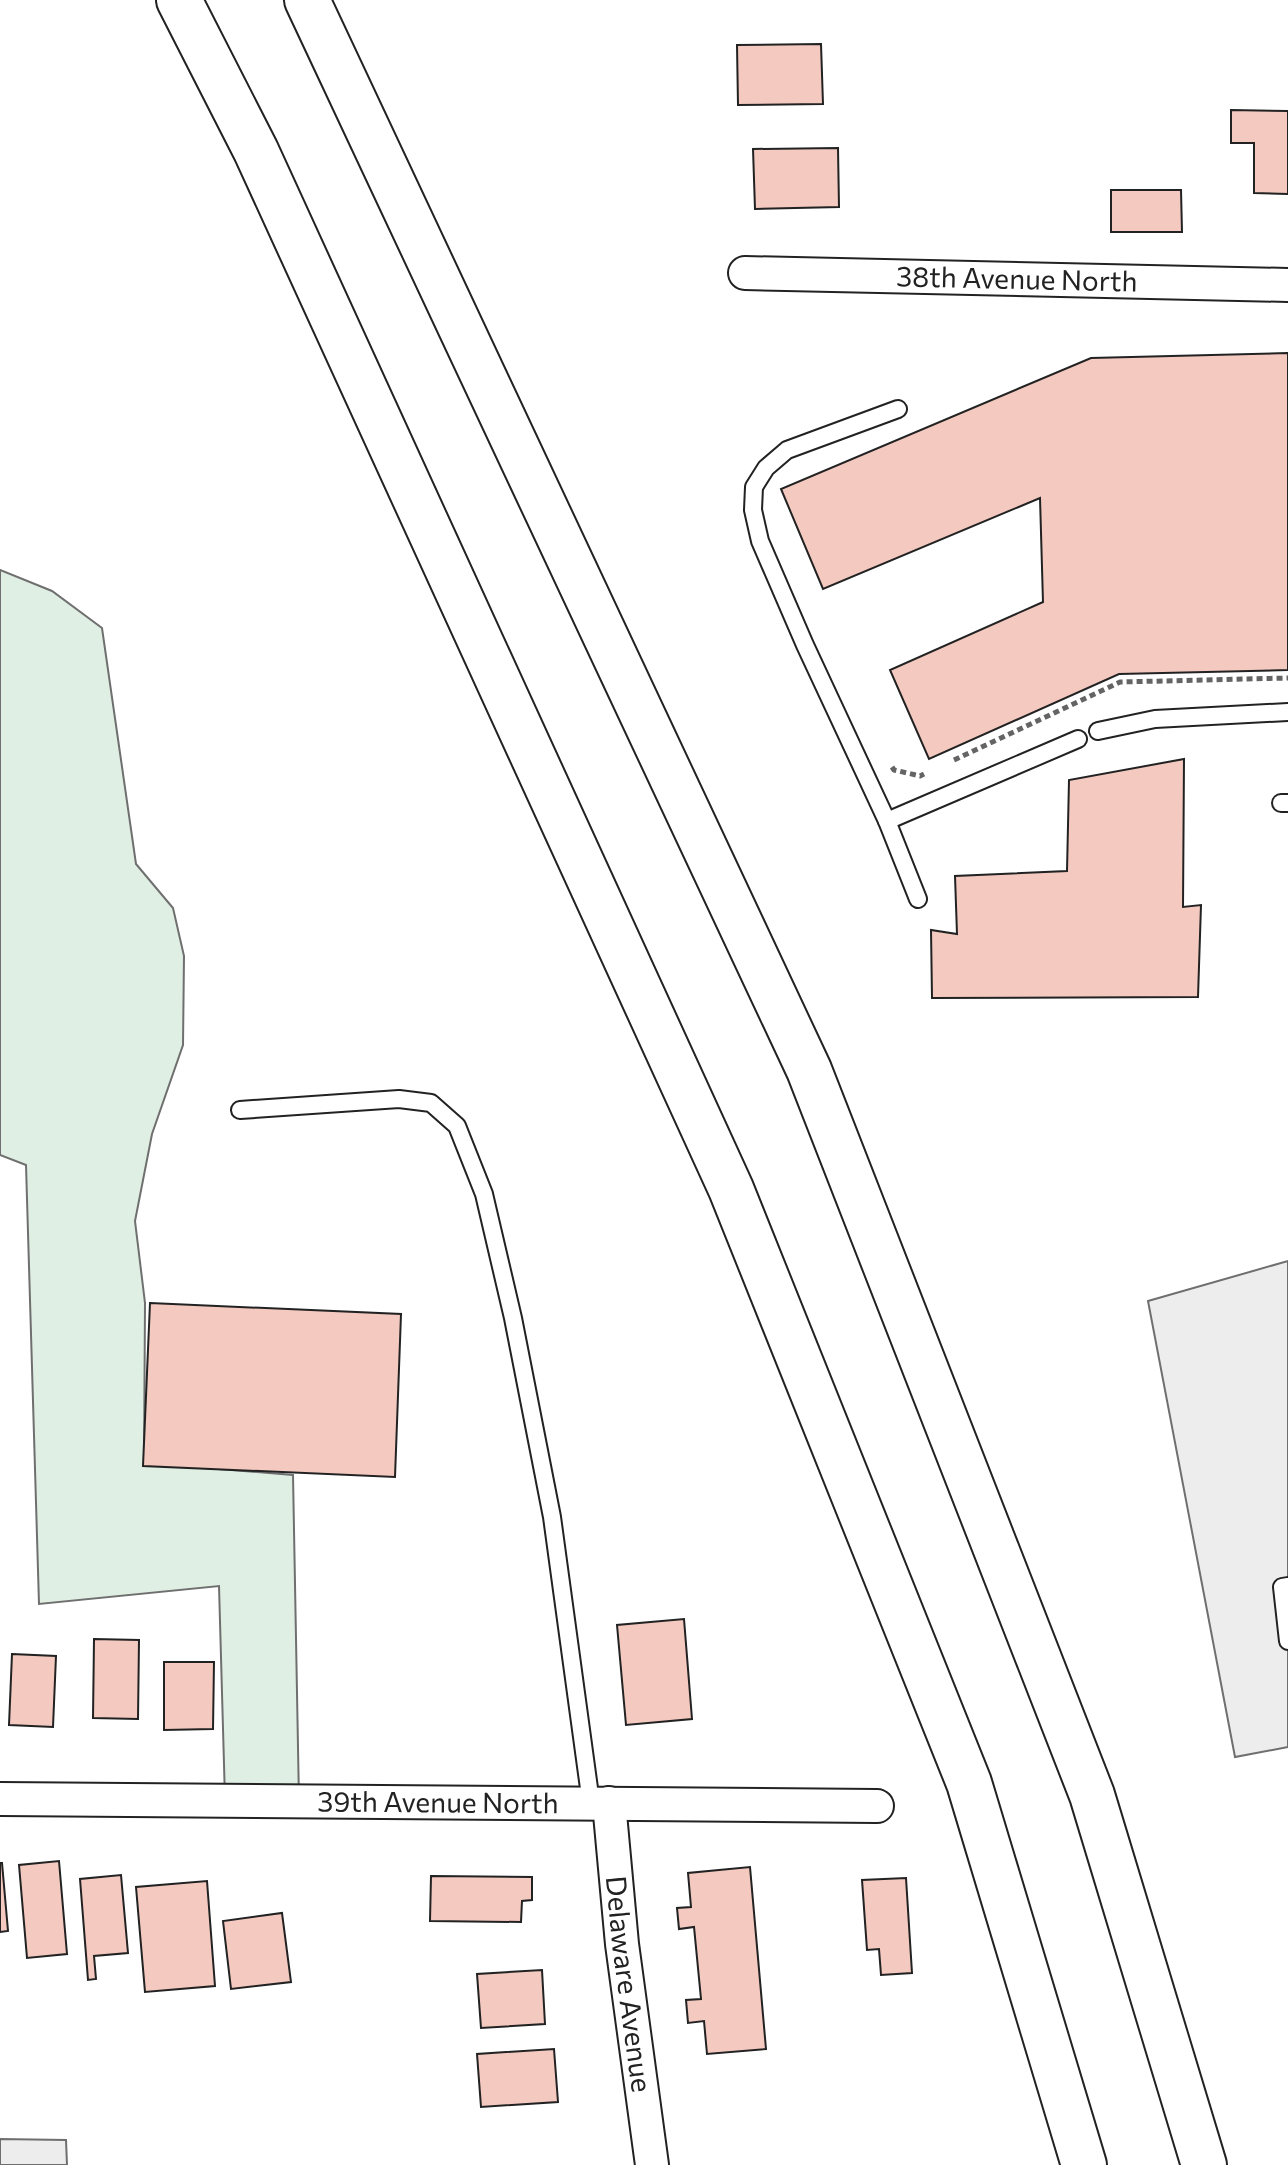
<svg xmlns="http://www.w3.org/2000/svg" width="1288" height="2165" font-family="Commissioner,sans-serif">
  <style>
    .green { fill: #e0efe3; stroke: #6f6f6f; stroke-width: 2 }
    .parking { fill: #ededed; stroke: #6f6f6f; stroke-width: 2 }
    .building { fill: #f3c9c0; stroke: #222; stroke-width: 2 }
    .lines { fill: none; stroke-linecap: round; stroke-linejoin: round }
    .lane-casing { stroke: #222; stroke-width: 20 }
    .street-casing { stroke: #222; stroke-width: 36 }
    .highway-casing { stroke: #222; stroke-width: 48 }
    .path { stroke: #646464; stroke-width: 5; stroke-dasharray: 6 4; stroke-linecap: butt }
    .lane { stroke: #fff; stroke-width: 16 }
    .street { stroke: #fff; stroke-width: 32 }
    .highway { stroke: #fff; stroke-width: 44 }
    .labels { text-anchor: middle; stroke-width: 6; stroke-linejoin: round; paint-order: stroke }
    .street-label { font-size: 28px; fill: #222; stroke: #fff }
  </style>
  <rect width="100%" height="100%" fill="#fff"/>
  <polygon class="green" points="0,570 52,591 102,628 136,864 173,908 184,956 183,1045 152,1134 135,1221 145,1303 144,1463 293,1475 299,1801 225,1800 219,1586 39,1604 26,1165 0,1155"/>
  <g class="parking">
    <polygon points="1288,1261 1288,1747 1235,1757 1148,1301"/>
    <polygon points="0,2139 66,2140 67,2165 0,2165"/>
  </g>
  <g class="building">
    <polygon points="821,44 823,104 738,105 737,45"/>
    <polygon points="1231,110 1288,111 1288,194 1254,193 1254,143 1231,143"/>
    <polygon points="838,148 839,207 755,209 753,149"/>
    <polygon points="1111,190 1181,190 1182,232 1111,232"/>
    <polygon points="1288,353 1288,670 1119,674 929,759 890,670 1043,602 1040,498 823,589 781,489 1091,358"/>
    <polygon points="1184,759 1183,907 1201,905 1198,997 932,998 931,930 957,934 955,876 1067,871 1069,780"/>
    <polygon points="150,1303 401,1314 395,1477 143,1466"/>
    <polygon points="684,1619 692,1719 626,1725 617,1625"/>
    <polygon points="94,1639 139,1640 138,1719 93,1718"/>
    <polygon points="12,1654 56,1656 53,1727 9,1725"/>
    <polygon points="164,1662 214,1662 213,1729 164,1730"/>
    <polygon points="59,1861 67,1954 27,1958 19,1865"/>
    <polygon points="0,1863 2,1863 8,1931 0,1932"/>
    <polygon points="750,1867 766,2049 707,2054 704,2021 688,2023 686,2000 701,1999 694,1927 679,1929 677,1908 691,1907 688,1873"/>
    <polygon points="121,1875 128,1953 94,1956 96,1979 88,1980 80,1879"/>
    <polygon points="431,1876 532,1877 532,1900 522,1901 521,1922 430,1921"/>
    <polygon points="906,1878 912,1973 881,1975 879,1949 867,1950 862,1880"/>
    <polygon points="207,1881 215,1986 145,1992 136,1887"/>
    <polygon points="282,1913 291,1982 231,1989 223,1921"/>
    <polygon points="542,1970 545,2024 481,2028 477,1974"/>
    <polygon points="554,2049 558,2102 481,2107 477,2054"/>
  </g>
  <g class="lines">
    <defs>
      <g id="lane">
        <polyline points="1098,731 1155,719 1288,712"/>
        <polyline points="1281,803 1288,803"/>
        <polyline points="887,821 805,645 760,541 753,510 754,487 766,468 787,450 898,409"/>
        <polyline points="918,899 887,821 1078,739"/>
        <polyline points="240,1110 399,1099 431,1103 457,1126 484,1194 513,1318 552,1517 591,1803"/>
        <polyline points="1288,1586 1282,1587 1288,1641"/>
      </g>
      <g id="street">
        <path id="s1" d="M 745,273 L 1288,285"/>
        <path id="s2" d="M 0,1799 L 877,1806"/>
        <path id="s3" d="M 609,1803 L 622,1944 L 652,2165"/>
      </g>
      <g id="highway">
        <polyline points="179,0 256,151 731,1189 969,1783 1084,2165"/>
        <polyline points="307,0 809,1070 1092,1795 1204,2165"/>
      </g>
    </defs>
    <use href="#lane" class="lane-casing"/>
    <use href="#street" class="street-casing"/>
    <use href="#highway" class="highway-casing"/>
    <g class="path">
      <polyline points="954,760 1120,682 1288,678"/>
      <polyline points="892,767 894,770 920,776 924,774"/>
    </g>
    <use href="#lane" class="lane"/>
    <use href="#street" class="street"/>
    <use href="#highway" class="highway"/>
  </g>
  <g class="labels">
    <g class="street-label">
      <text dy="10" stroke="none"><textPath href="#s1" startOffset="272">38th Avenue North</textPath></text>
      <text dy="10" stroke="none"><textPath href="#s2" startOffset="438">39th Avenue North</textPath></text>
      <text dy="10" stroke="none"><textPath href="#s3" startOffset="182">Delaware Avenue</textPath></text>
    </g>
  </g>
</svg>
